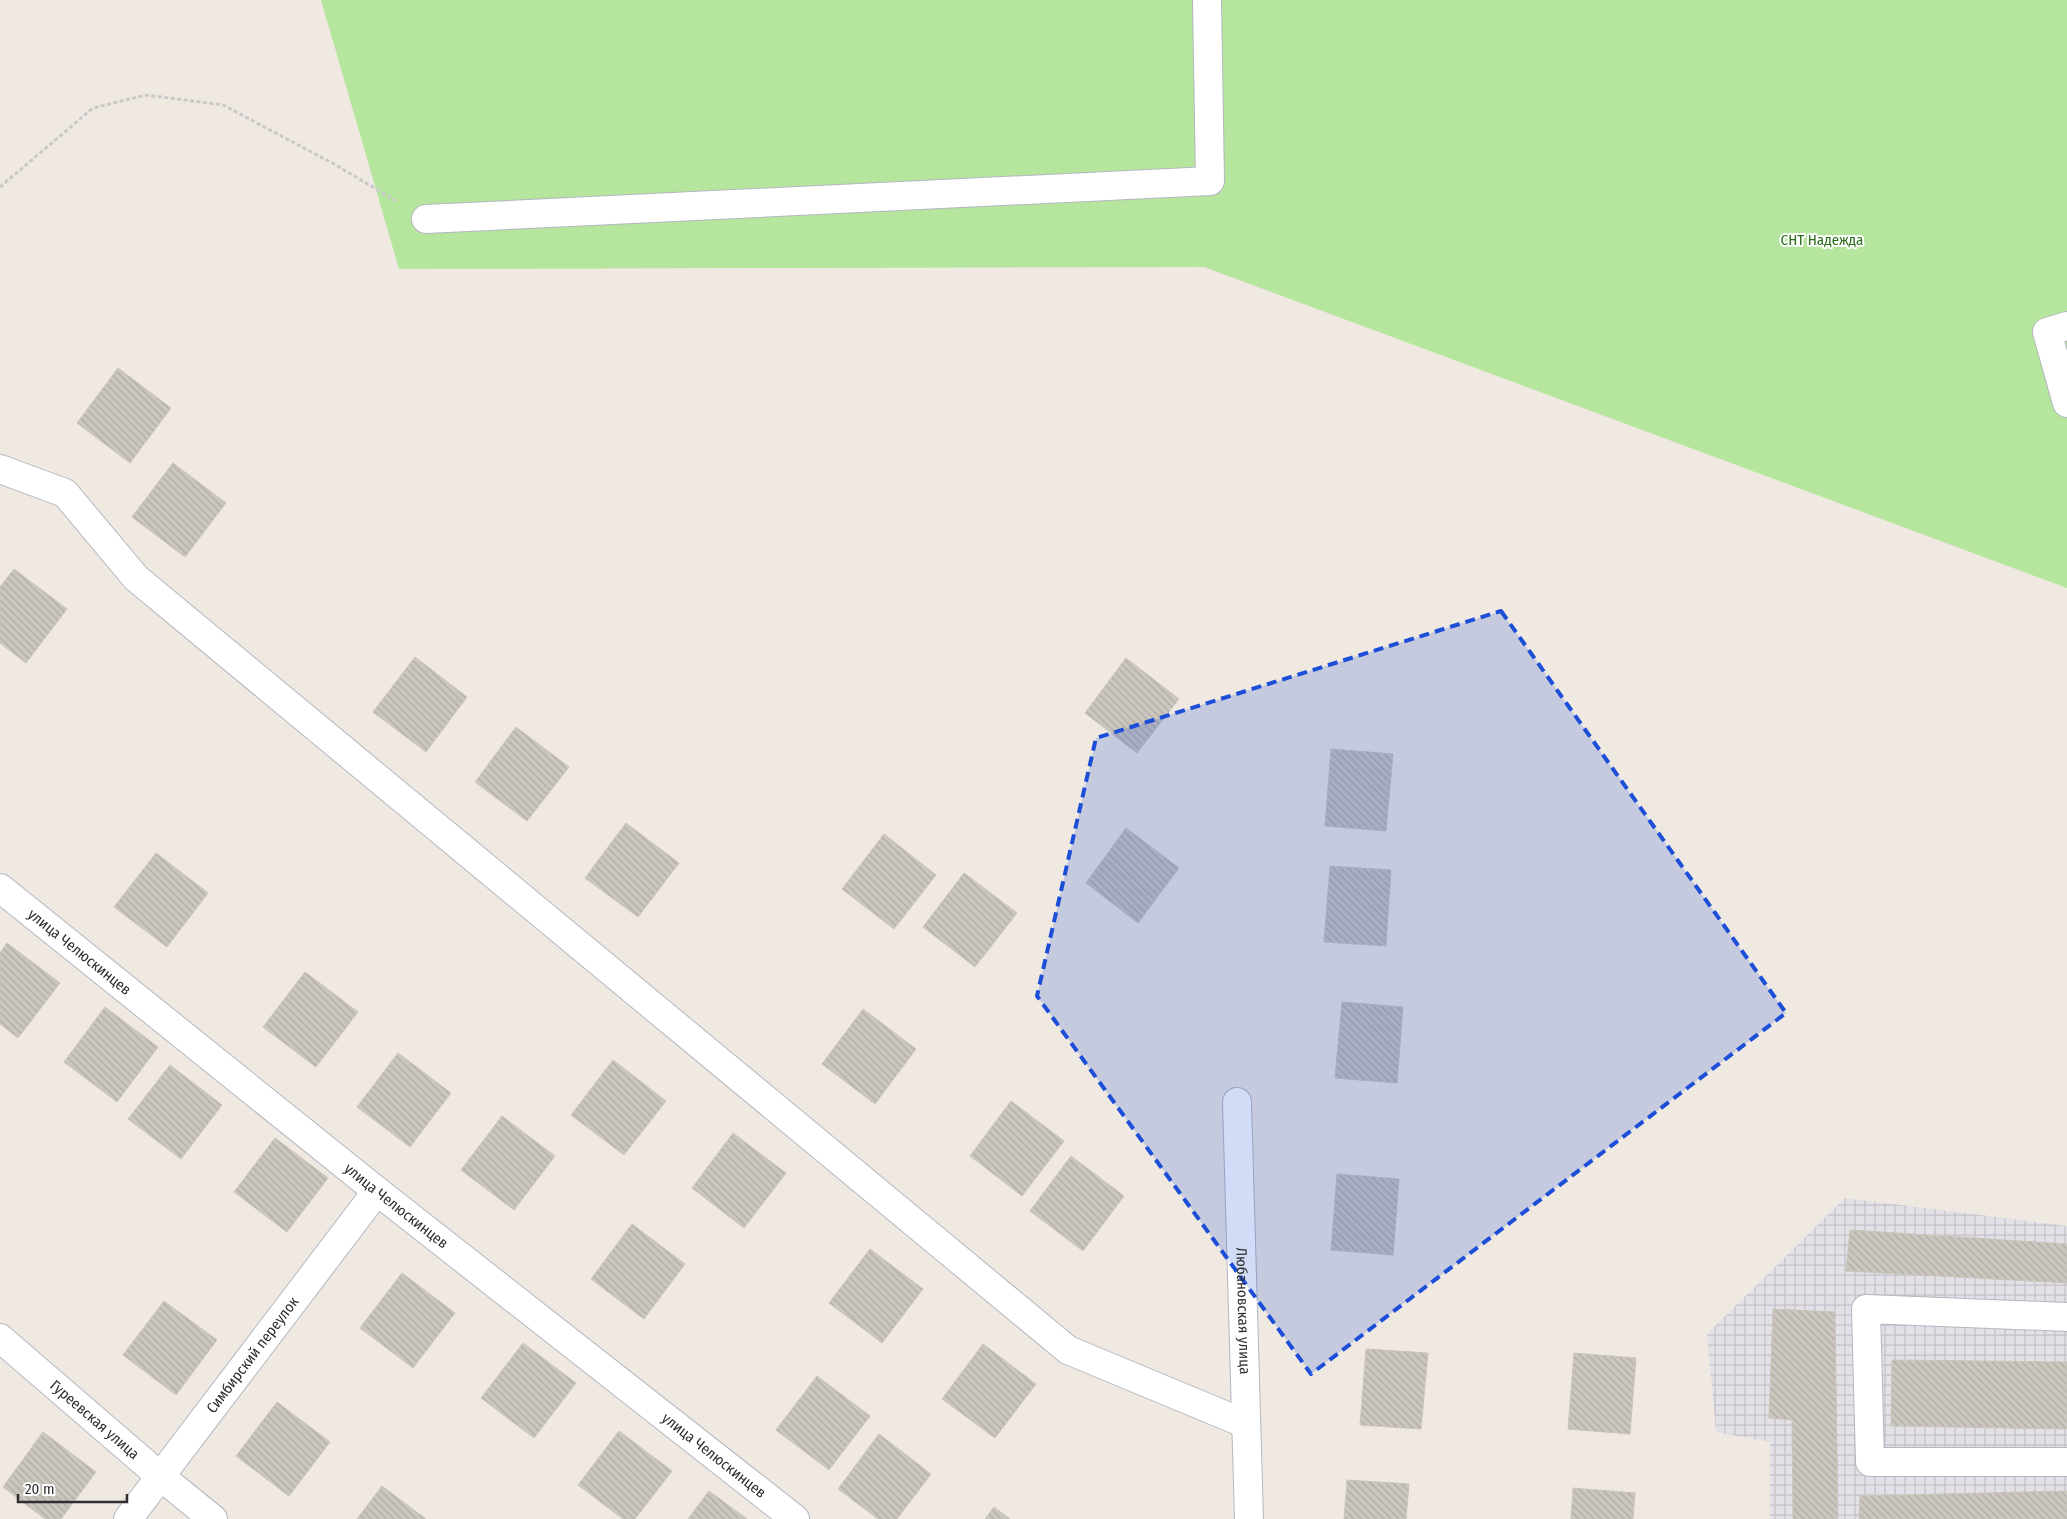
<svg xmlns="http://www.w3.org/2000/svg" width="2067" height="1519" font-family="'Fira Sans Condensed',sans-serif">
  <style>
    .industrial { fill: url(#industrial-grid) }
    .garden { fill: #b6e59e }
    .building { fill: url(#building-back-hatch); stroke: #cbc5ba }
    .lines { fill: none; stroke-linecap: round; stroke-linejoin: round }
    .minor-casing { stroke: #b4b7c1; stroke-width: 30 }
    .path { stroke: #c9c9c9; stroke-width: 3; stroke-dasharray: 4 2.5; stroke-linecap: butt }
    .minor { stroke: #fff; stroke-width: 28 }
    .marked { fill: #1d4ed8; fill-opacity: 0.2; stroke: #1d4ed8; stroke-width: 4; stroke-dasharray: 10 6; stroke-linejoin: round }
    .labels { text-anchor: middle; stroke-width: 4; stroke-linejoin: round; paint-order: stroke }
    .park-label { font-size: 15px; fill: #2c6e1b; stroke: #fff }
    .street-label { font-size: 15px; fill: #2e2e2e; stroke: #fff }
  </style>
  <defs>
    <pattern id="industrial-grid" width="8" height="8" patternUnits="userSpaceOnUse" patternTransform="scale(1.25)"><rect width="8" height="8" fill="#e3e1e8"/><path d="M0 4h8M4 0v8" fill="none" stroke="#c3c1c7"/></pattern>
    <pattern id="building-back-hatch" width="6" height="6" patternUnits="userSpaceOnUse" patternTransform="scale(1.25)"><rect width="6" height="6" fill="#cbc7bf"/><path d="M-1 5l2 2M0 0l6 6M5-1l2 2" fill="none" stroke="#afaba4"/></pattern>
  </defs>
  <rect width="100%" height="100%" fill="#efe9e1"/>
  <polygon class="industrial" points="1845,1198 2067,1226 2067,1519 1770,1519 1770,1442 1716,1432 1707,1334"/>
  <polygon class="garden" points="321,0 2067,0 2067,588 1204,267 399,269"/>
  <g class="building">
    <polygon points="118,368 171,408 130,463 77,423"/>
    <polygon points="173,463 226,503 185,557 132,517"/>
    <polygon points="14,569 67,609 26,663 0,643 0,587"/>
    <polygon points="415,657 467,697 426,752 373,712"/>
    <polygon points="1126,658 1179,699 1137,753 1085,713"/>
    <polygon points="516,727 569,767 527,821 475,782"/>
    <polygon points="1331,749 1393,754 1386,831 1325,826"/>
    <polygon points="626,823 679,863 638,917 585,878"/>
    <polygon points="1126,828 1179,868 1138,923 1086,883"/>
    <polygon points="884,834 936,875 894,929 842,889"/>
    <polygon points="156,853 208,893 167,947 114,907"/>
    <polygon points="1330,866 1391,870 1386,946 1324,942"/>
    <polygon points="964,873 1017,913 975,967 923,927"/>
    <polygon points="7,943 60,983 18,1038 0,1024 0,953"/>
    <polygon points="305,972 358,1012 316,1067 263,1027"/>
    <polygon points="1342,1002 1403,1007 1397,1083 1335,1078"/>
    <polygon points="105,1007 158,1047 117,1102 64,1062"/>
    <polygon points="863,1009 916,1049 875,1104 822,1064"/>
    <polygon points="398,1053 451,1093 410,1147 357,1107"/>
    <polygon points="613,1060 666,1101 624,1155 571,1115"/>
    <polygon points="170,1065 222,1105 181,1159 128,1119"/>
    <polygon points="1011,1101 1064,1141 1022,1196 970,1156"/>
    <polygon points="502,1116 555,1156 514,1210 461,1170"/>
    <polygon points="733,1133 786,1173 744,1228 692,1188"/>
    <polygon points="275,1138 328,1178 287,1232 234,1192"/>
    <polygon points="1071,1156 1124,1196 1083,1251 1030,1211"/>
    <polygon points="1337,1174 1399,1179 1393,1255 1331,1250"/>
    <polygon points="632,1224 685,1264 644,1319 591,1279"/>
    <polygon points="1850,1230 2067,1244 2067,1283 1846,1271"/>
    <polygon points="870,1249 923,1289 882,1343 829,1303"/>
    <polygon points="402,1273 455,1313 413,1368 360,1328"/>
    <polygon points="164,1301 217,1340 176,1395 123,1355"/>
    <polygon points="1773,1309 1835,1312 1838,1519 1793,1519 1792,1420 1769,1418"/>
    <polygon points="523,1343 576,1383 534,1438 481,1398"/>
    <polygon points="983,1344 1036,1384 995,1438 942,1399"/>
    <polygon points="1366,1349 1428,1353 1421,1429 1360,1425"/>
    <polygon points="1574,1353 1636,1358 1630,1434 1568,1429"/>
    <polygon points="1892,1360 2067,1362 2067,1429 1891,1426"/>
    <polygon points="817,1376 870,1416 829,1470 776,1430"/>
    <polygon points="277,1402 330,1442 289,1496 236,1456"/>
    <polygon points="619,1431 672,1471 635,1519 623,1519 578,1485"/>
    <polygon points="43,1432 96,1472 61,1519 45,1519 3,1487"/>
    <polygon points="879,1434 931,1474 897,1519 878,1519 838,1489"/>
    <polygon points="1347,1480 1409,1484 1406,1519 1344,1519"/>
    <polygon points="382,1486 426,1519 357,1519"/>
    <polygon points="1573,1488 1635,1493 1633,1519 1571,1519"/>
    <polygon points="709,1491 747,1519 688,1519"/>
    <polygon points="2067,1491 2067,1519 1859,1519 1860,1496"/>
    <polygon points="994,1507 1010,1519 985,1519"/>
  </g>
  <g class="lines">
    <defs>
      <g id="minor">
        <polyline points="426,219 1210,181 1207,0"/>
        <polyline points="2067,326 2047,332 2067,403"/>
        <polyline points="0,469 65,493 136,578 1068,1350 1246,1424"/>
        <path id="s1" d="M 0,888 L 377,1191 L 795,1519"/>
        <path id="s2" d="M 1237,1102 L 1249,1519"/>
        <polyline points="2067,1317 1866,1309 1870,1462 2067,1462"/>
        <path id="s3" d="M 0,1338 L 160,1476 L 213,1519"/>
        <path id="s4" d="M 128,1519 L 377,1191"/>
      </g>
    </defs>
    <use href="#minor" class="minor-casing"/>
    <polyline class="path" points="0,187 93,108 146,95 223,105 334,164 398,202"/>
    <use href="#minor" class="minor"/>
  </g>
  <path class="marked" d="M 1501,611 L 1786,1013 L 1311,1374 L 1037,996 L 1096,738 Z"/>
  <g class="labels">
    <g class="park-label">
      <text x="1822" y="245">СНТ Надежда</text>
    </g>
    <g class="street-label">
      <text dy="5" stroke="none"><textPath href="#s1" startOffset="102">улица Челюскинцев</textPath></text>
      <text dy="5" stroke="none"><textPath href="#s1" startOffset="508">улица Челюскинцев</textPath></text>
      <text dy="5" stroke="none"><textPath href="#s2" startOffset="209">Любановская улица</textPath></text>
      <text dy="5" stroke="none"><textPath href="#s4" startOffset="206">Симбирский переулок</textPath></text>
      <text dy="5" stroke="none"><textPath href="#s3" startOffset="125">Гуреевская улица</textPath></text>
      <text dy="5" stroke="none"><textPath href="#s1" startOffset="912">улица Челюскинцев</textPath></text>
    </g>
  </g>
  <path d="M18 1494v8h109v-8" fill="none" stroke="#2e2e2e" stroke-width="2.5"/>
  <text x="25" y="1494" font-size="15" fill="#2e2e2e" stroke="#ffffff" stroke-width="4" paint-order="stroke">20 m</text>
</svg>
